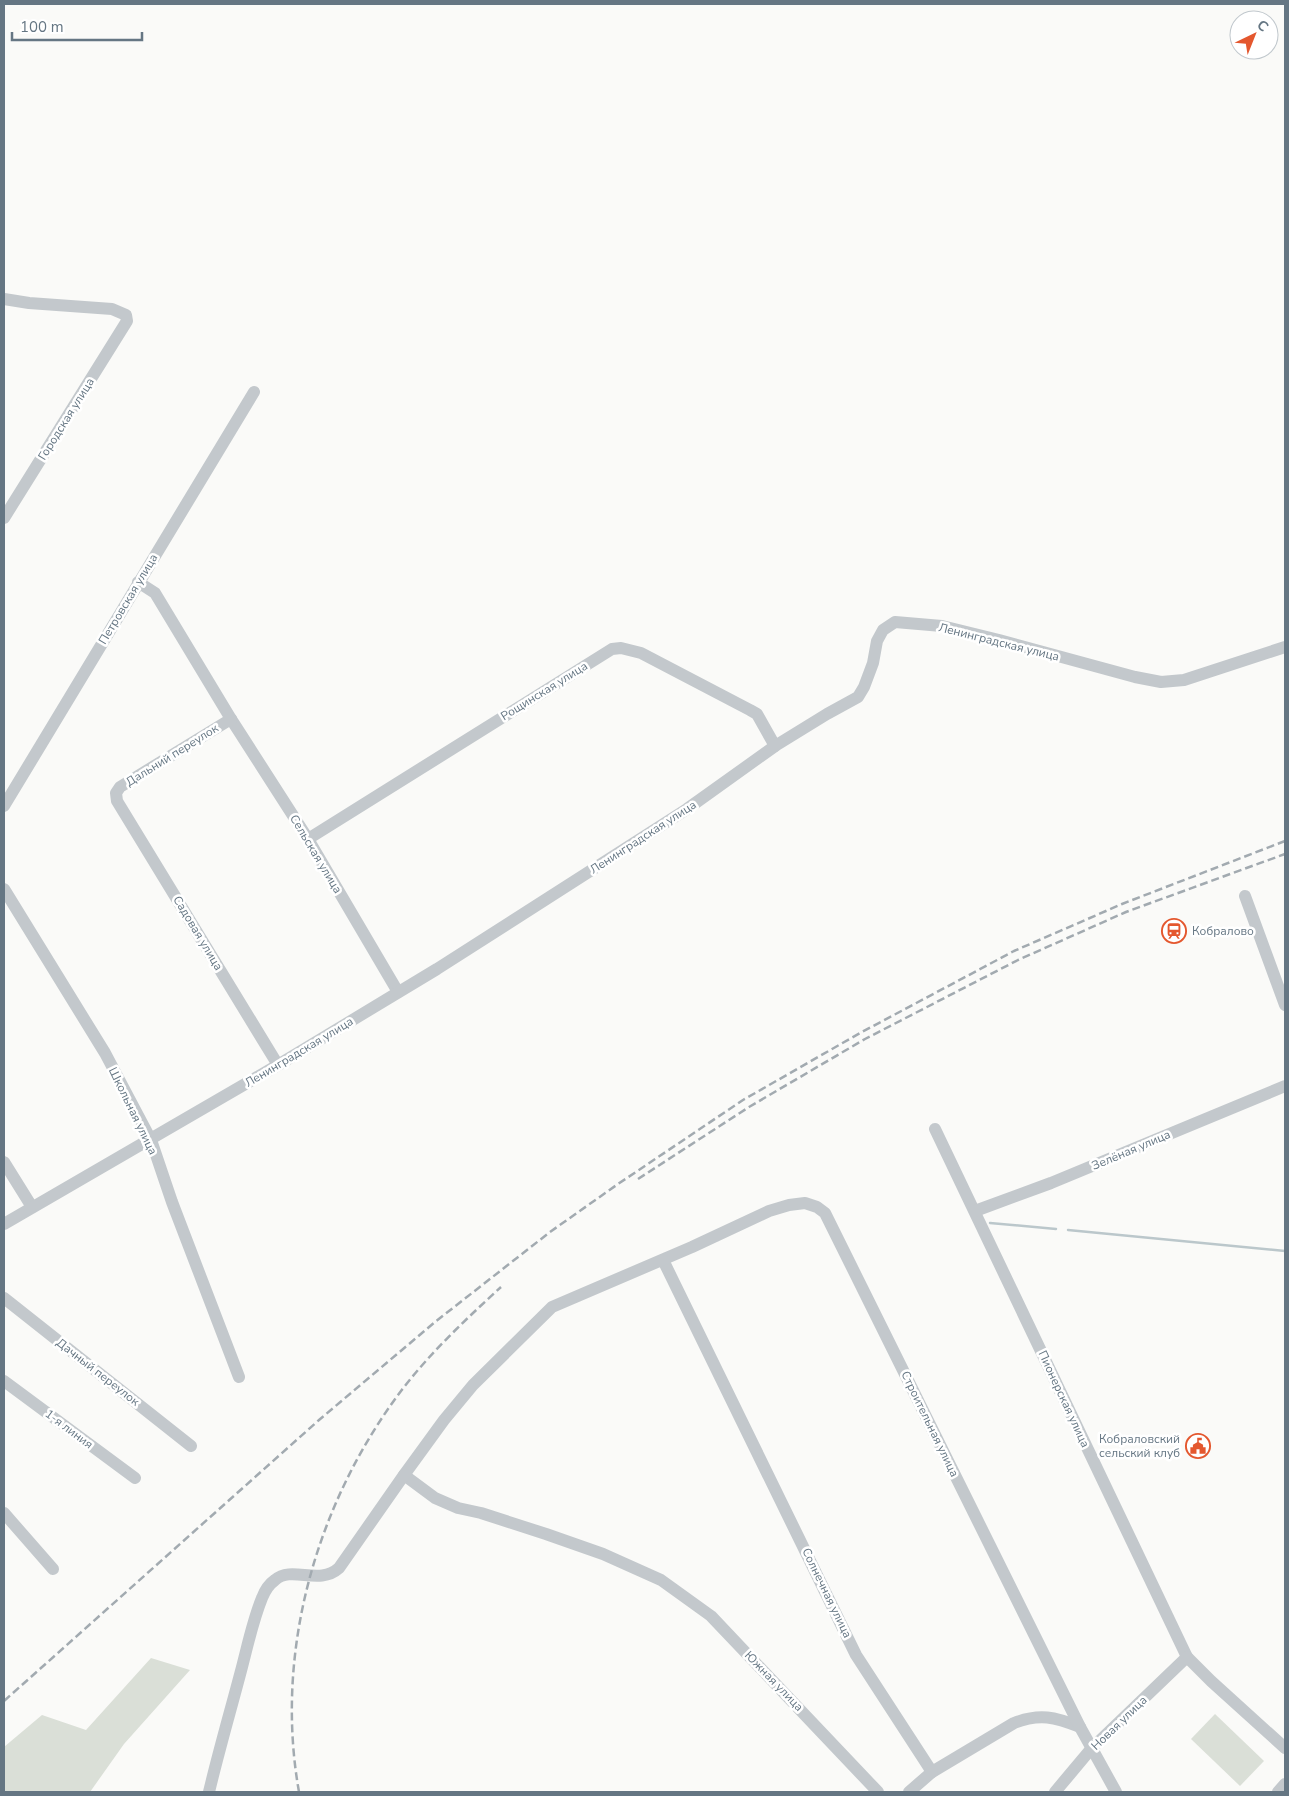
<svg xmlns="http://www.w3.org/2000/svg" width="1289" height="1796" font-family="'Nunito Sans',sans-serif">
  <style>
    .green { fill: #dadfd7 }
    .lines { fill: none; stroke-linecap: round; stroke-linejoin: round }
    .stream { stroke: #bbc7cb; stroke-width: 2.5 }
    .minor { stroke: #c3c8cc; stroke-width: 12 }
    .rail { stroke: #a2aab0; stroke-width: 2.5; stroke-dasharray: 8 4; stroke-linecap: butt }
    .labels { text-anchor: middle; stroke-width: 5; stroke-linejoin: round; paint-order: stroke }
    .street-label { font-size: 12px; fill: #657683; stroke: #fff }
    .poi-label { font-size: 12px; fill: #657683; stroke: #fff; text-anchor: start }
  </style>
  <rect width="100%" height="100%" fill="#fafaf8"/>
  <g class="green">
    <polygon points="151,1658 190,1670 124,1744 90,1792 4,1792 4,1747 42,1715 86,1730"/>
    <polygon points="1215,1714 1264,1761 1240,1786 1191,1739"/>
  </g>
  <g class="lines">
    <g class="stream">
      <polyline points="990,1223 1056,1229"/>
      <polyline points="1068,1230 1285,1251"/>
    </g>
    <g class="minor">
      <polyline points="4,299 29,303 112,309 126,315 127,321 4,518"/>
      <polyline points="138,582 155,593 231,719 308,839 398,992"/>
      <polyline points="231,719 120,787 116,793 117,801 278,1065"/>
      <polyline points="4,806 254,392"/>
      <polyline points="308,839 612,649 621,648 641,653 750,710 757,714 775,746"/>
      <polyline points="4,889 105,1053 151,1140 172,1202 239,1377"/>
      <polyline points="1245,896 1285,1005"/>
      <polyline points="935,1129 1187,1657 1211,1681 1285,1748"/>
      <polyline points="4,1162 32,1207"/>
      <polyline points="975,1211 1051,1183 1285,1086"/>
      <polyline points="4,1224 278,1065 437,969 687,809 775,746 827,714 858,697 864,687 873,663 877,641 883,630 895,622 942,626 999,640 1135,677 1161,682 1184,680 1285,647"/>
      <path d="M 663,1260 L 856,1655 L 932,1772 L 1014,1723 C 1040,1713 1055,1717 1080,1727"/>
      <polyline points="4,1298 191,1446"/>
      <polyline points="4,1381 135,1478"/>
      <polyline points="404,1475 435,1498 458,1508 481,1513 546,1534 603,1554 661,1580 711,1616 878,1792"/>
      <polyline points="4,1513 53,1569"/>
      <path d="M 209,1792 C 219,1750 231,1709 242,1667 C 248,1644 253,1620 262,1598 C 265,1590 268,1585 275,1580 C 292,1565 319,1586 339,1568 L 404,1475 L 444,1420 L 473,1385 L 552,1307 L 692,1247 L 769,1211 L 789,1205 L 805,1203 L 817,1207 L 825,1213 L 1080,1727 L 1116,1792"/>
      <polyline points="909,1792 932,1772"/>
      <polyline points="1055,1792 1091,1749 1187,1657"/>
      <polyline points="1278,1792 1285,1784"/>
    </g>
    <g class="rail">
      <polyline points="638,1179 749,1107 865,1039 1018,960 1126,912 1285,854"/>
      <polyline points="4,1701 319,1420 435,1322 550,1232 618,1184 743,1100 860,1033 1014,951 1122,904 1285,841"/>
      <path d="M 299,1792 C 274,1652 316,1504 401,1391 C 430,1353 465,1320 501,1287"/>
    </g>
  </g>
  <defs>
    <symbol id="station-ring" viewBox="-11 -11 22 22"><circle r="9.5" fill="#fff" stroke="#e4572e" stroke-width="1.5"/><path d="M-3-6H3Q5-6 5-4V2Q5 4 3 4L4.5 6H3L1.5 4h-3L-3 6H-4.5L-3 4Q-5 4-5 2V-4Q-5-6-3-6ZM-3.5-4v3h7v-3ZM-3.5 1v1.5H-2V1ZM2 1v1.5H3.5V1Z" fill="#e4572e"/></symbol>
    <symbol id="civic-ring" viewBox="-11 -11 22 22"><circle r="9.5" fill="#fff" stroke="#e4572e" stroke-width="1.5"/><path d="M-.6-6.5H3V-4.5H.6V-3L4-1V1h2V6H-6V1h2V-1L-.6-3ZM-1.2 2.5V6h2.4V2.5Z" fill="#e4572e"/></symbol>
  </defs>
  <g fill-rule="evenodd">
    <use href="#station-ring" x="1160" y="917" width="28" height="28"/>
    <use href="#civic-ring" x="1184" y="1432" width="28" height="28"/>
  </g>
  <g class="labels">
    <g class="street-label">
      <text transform="translate(66 419) rotate(-58)" y="4">Городская улица</text>
      <text transform="translate(128 599) rotate(-59)" y="4">Петровская улица</text>
      <text transform="translate(999 642) rotate(14)" y="4">Ленинградская улица</text>
      <text transform="translate(544 691) rotate(-32)" y="4">Рощинская улица</text>
      <text transform="translate(172 755) rotate(-32)" y="4">Дальний переулок</text>
      <text transform="translate(643 837) rotate(-33)" y="4">Ленинградская улица</text>
      <text transform="translate(316 854) rotate(59)" y="4">Сельская улица</text>
      <text transform="translate(198 933) rotate(59)" y="4">Садовая улица</text>
      <text transform="translate(299 1052) rotate(-31)" y="4">Ленинградская улица</text>
      <text transform="translate(133 1111) rotate(64)" y="4">Школьная улица</text>
      <text transform="translate(1131 1150) rotate(-23)" y="4">Зелёная улица</text>
      <text transform="translate(98 1372) rotate(38)" y="4">Дачный переулок</text>
      <text transform="translate(1064 1399) rotate(65)" y="4">Пионерская улица</text>
      <text transform="translate(930 1424) rotate(64)" y="4">Строительная улица</text>
      <text transform="translate(69 1429) rotate(37)" y="4">1-я линия</text>
      <text transform="translate(827 1593) rotate(64)" y="4">Солнечная улица</text>
      <text transform="translate(774 1681) rotate(46)" y="4">Южная улица</text>
      <text transform="translate(1119 1723) rotate(-44)" y="4">Новая улица</text>
    </g>
    <g class="poi-label">
      <text x="1192" y="935">Кобралово</text>
      <text x="1180" y="1443" text-anchor="end">Кобраловский<tspan x="1180" dy="14">сельский клуб</tspan></text>
    </g>
  </g>
  <rect width="1289" height="1796" fill="none" stroke="#657683" stroke-width="10"/>
  <g transform="translate(1254 35) rotate(43)"><circle r="24" fill="#ffffff" stroke="#c1c8cd"/>
  <path d="M0-4L9 19L0 12L-9 19Z" fill="#e4572e"/>
  <text y="-8" font-size="14" font-weight="bold" text-anchor="middle" fill="#657683">С</text>
  </g>
  <path d="M12 32v8h130v-8" fill="none" stroke="#657683" stroke-width="2.5"/>
  <text x="20" y="32" font-size="15" fill="#657683" stroke="#ffffff" stroke-width="4" paint-order="stroke">100 m</text>
</svg>
